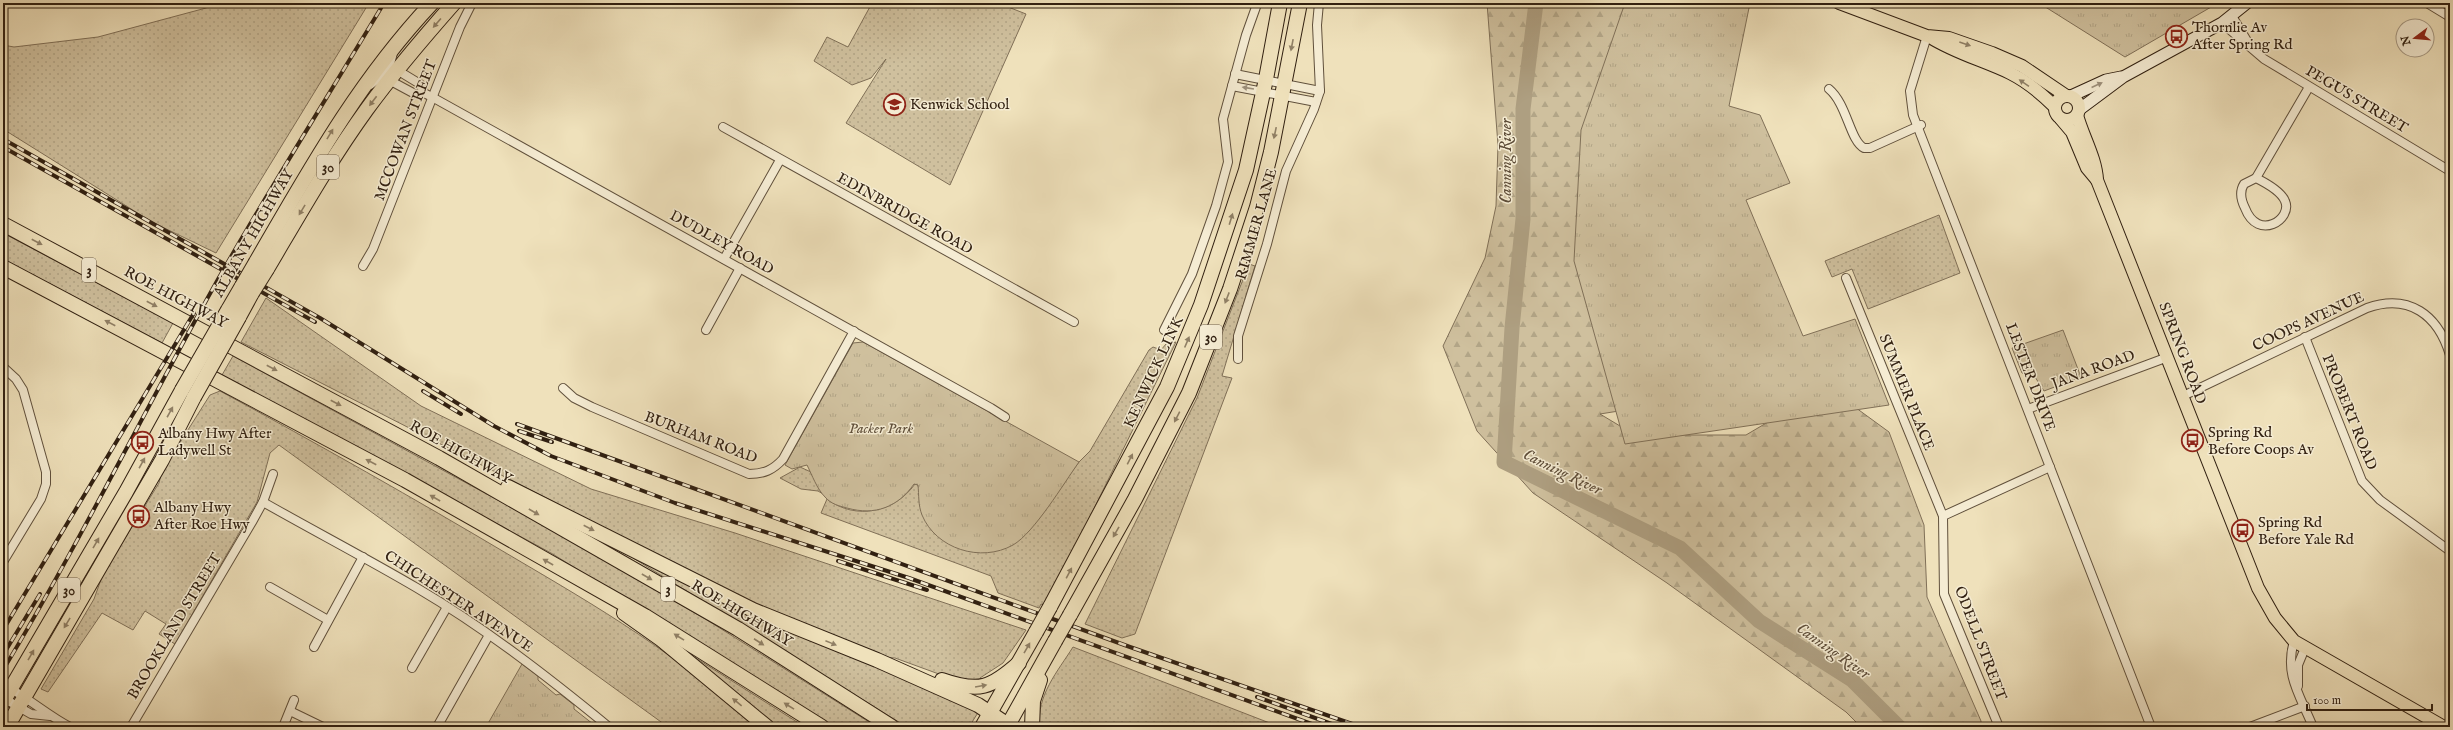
<svg xmlns="http://www.w3.org/2000/svg" width="2453" height="730" font-family="'IM FELL English',serif">
  <style>
    .grass { fill: url(#grass-dots); stroke: #807058 }
    .forest { fill: url(#forest-firs); stroke: #807058 }
    .park { fill: url(#park-tufts); stroke: #807058 }
    .lines { fill: none; stroke-linecap: round; stroke-linejoin: round }
    .river { stroke: #ae9f81; stroke-width: 15 }
    .street-casing { stroke: #60503c; stroke-width: 10 }
    .secondary-casing { stroke: #312011; stroke-width: 13 }
    .primary-casing { stroke: #312011; stroke-width: 14 }
    .highway-casing { stroke: #312011; stroke-width: 16 }
    .street { stroke: #f5ecd3; stroke-width: 8 }
    .secondary { stroke: #f5ecd3; stroke-width: 11 }
    .primary { stroke: #efe1bb; stroke-width: 12 }
    .highway { stroke: #efe1bb; stroke-width: 14 }
    .rail-casing { stroke: #312011; stroke-width: 4 }
    .rail { stroke: #f5ecd3; stroke-width: 2.5; stroke-dasharray: 8; stroke-linecap: butt }
    .highway-bridge-casing { stroke: #312011; stroke-width: 16; stroke-linecap: butt }
    .highway-bridge { stroke: #efe1bb; stroke-width: 14 }
    .oneway { fill: #908066 }
    .oneway2 { fill: #9d907c }
    .labels { text-anchor: middle; stroke-width: 3; stroke-linejoin: round; paint-order: stroke }
    .shield { fill: #f5ecd3; stroke: #6c5d4b; stroke-width: 1 }
    .shield-label { font-size: 14px; font-weight: bold; fill: #312011 }
    .poi-label { font-size: 15px; fill: #312011; stroke: #f5ecd3; text-anchor: start }
    .street-label { font-size: 15px; fill: #312011; stroke: #f5ecd3 }
    .park-label { font-size: 15px; font-style: italic; fill: #60503b; stroke: #f5ecd3 }
    .water-label { font-size: 16px; font-style: italic; fill: #5d4c38; stroke: #f5ecd3 }
  </style>
  <defs>
    <pattern id="grass-dots" width="8" height="8" patternUnits="userSpaceOnUse"><rect width="8" height="8" fill="#cfc09e"/><path d="M2 2h.1M6 6h.1" fill="none" stroke="#b2a587" stroke-width="1.8" stroke-linecap="round"/></pattern>
    <pattern id="forest-firs" width="22" height="20" patternUnits="userSpaceOnUse"><rect width="22" height="20" fill="#cfc09e"/><path d="M5 1l3.5 6h-7zM16 11l3.5 6h-7z" fill="#b2a587"/></pattern>
    <pattern id="park-tufts" width="24" height="20" patternUnits="userSpaceOnUse"><rect width="24" height="20" fill="#cfc09e"/><path d="M3 7l-1-3M5 7V3M7 7l1-3M15 17l-1-3M17 17v-4M19 17l1-3" fill="none" stroke="#b2a587"/></pattern>
  </defs>
  <rect width="100%" height="100%" fill="#efe1bb"/>
  <filter id="stains"><feTurbulence type="fractalNoise" baseFrequency=".005" numOctaves="4"/><feColorMatrix values="0 0 0 0 .2 0 0 0 0 .09 0 0 0 0 .02 0 0 0 .5 -.17"/></filter>
  <radialGradient id="worn" r=".72"><stop offset=".6" stop-color="#630" stop-opacity="0"/><stop offset="1" stop-color="#630" stop-opacity=".3"/></radialGradient>
  <g class="grass">
    <polygon points="216,3 369,3 216,253 152,222 3,129 3,45 14,47 98,37 206,8"/>
    <polygon points="872,3 998,3 1026,14 950,185 846,123 886,59 871,78 852,85 814,61 827,37 848,47"/>
    <polygon points="1939,215 1960,273 1868,309 1852,269 1832,277 1825,261"/>
    <polygon points="3,233 173,323 162,343 3,259"/>
    <polygon points="1249,264 1255,266 1222,376 1232,378 1135,634 1122,638 1085,624 1197,398"/>
    <polygon points="266,298 421,406 591,489 735,533 1026,630 1003,663 980,678 981,680 958,681 895,658 884,657 773,614 241,342"/>
    <path d="M 1176,342 L 1046,606 L 1041,604 L 1039,608 L 998,593 L 991,576 L 821,513 L 827,499 C 856,521 895,512 915,484 L 918,485 L 933,532 L 949,544 L 1040,515 L 1079,462 L 1090,451 L 1149,350 L 1153,347 L 1161,350 L 1166,344 Z"/>
    <polygon points="233,356 560,534 707,620 877,727 834,727 551,553 222,375"/>
    <path d="M 220,391 C 318,444 415,499 511,556 C 596,606 684,657 754,727 L 668,727 L 279,445 L 270,453 L 257,502 L 175,644 L 159,634 L 166,624 L 145,611 L 133,630 L 102,613 L 48,692 L 41,689 L 94,599 L 103,574 L 159,483 L 162,471 L 210,395 Z"/>
    <polygon points="800,467 811,472 823,494 818,491 801,489 780,478"/>
    <polygon points="635,554 938,690 979,711 969,727 907,727 633,558"/>
    <path d="M 1073,647 L 1280,727 L 1037,727 L 1040,726 C 1036,696 1058,671 1073,647 Z"/>
    <polygon points="683,650 805,727 768,727"/>
  </g>
  <polygon class="forest" points="1487,3 1736,3 1675,402 1600,414 1635,435 1746,435 1785,412 1852,405 1889,432 1924,525 1927,597 1981,721 1981,727 1861,727 1846,712 1667,583 1533,493 1477,431 1443,346 1485,258 1496,206 1498,145"/>
  <g class="park">
    <polygon points="1625,3 1750,3 1729,106 1760,115 1790,183 1746,200 1803,336 1855,319 1889,405 1625,444 1574,261 1581,130"/>
    <polygon points="2039,3 2218,3 2125,57"/>
    <polygon points="2063,330 2081,377 2044,391 2035,377 2022,373 2012,348"/>
    <path d="M 863,342 L 1079,462 C 1064,483 1034,533 1013,545 C 981,563 936,549 922,515 C 918,505 919,495 918,485 L 914,484 C 898,507 875,516 847,508 C 839,506 831,504 825,497 C 817,489 812,475 807,465 L 792,469 L 785,465 L 853,343 Z"/>
    <polygon points="522,664 538,676 538,680 556,695 560,694 574,705 574,709 593,724 598,724 601,727 486,727"/>
  </g>
  <g class="lines">
    <polyline class="river" points="1536,3 1523,109 1523,219 1512,328 1504,462 1680,548 1759,621 1852,680 1899,727"/>
    <defs>
      <g id="street">
        <polyline points="2427,3 2450,17"/>
        <polyline points="2232,16 2249,44"/>
        <polyline points="2222,23 2264,59 2450,171"/>
        <polyline points="1927,36 1910,91 1913,115 2151,727"/>
        <polyline points="393,53 388,71 389,80 415,94 424,93"/>
        <polyline points="1235,74 1320,91"/>
        <polyline points="370,85 388,71 397,70 420,84 424,93 432,97 991,408 1005,417"/>
        <polyline points="1232,86 1316,102"/>
        <path d="M 1829,89 C 1847,104 1850,141 1864,148 L 1870,148 L 1921,125"/>
        <polyline points="723,127 1074,322"/>
        <path d="M 2256,178 C 2266,183 2281,191 2285,201 C 2293,219 2258,242 2245,208 C 2241,200 2239,192 2244,184 Z"/>
        <polyline points="2256,178 2309,87"/>
        <polyline points="724,259 780,160"/>
        <polyline points="363,266 373,249 460,27 472,3"/>
        <polyline points="1846,278 1943,516"/>
        <polyline points="706,330 740,268"/>
        <polyline points="1164,330 1192,274 1216,206 1228,162 1223,119 1246,35 1256,7"/>
        <polyline points="2305,337 2362,481 2380,500 2450,551"/>
        <polyline points="1238,359 1238,336 1267,244 1286,171 1314,109 1320,91 1317,25 1319,3"/>
        <polyline points="3,367 16,379 23,390 46,472 46,484 41,499 3,562"/>
        <path d="M 563,388 L 574,398 L 592,407 L 749,474 C 764,474 773,470 783,459 L 854,331"/>
        <path d="M 2183,396 L 2367,308 C 2409,293 2438,315 2450,355"/>
        <polyline points="2028,409 2168,357"/>
        <path d="M 263,502 C 314,531 366,558 417,588 C 485,628 548,677 609,727"/>
        <polyline points="270,587 328,620"/>
        <path d="M 2294,641 C 2284,675 2300,695 2313,727"/>
        <polyline points="314,647 363,557"/>
        <polyline points="412,668 447,607"/>
        <polyline points="2298,686 2298,665 2305,648"/>
        <path d="M 11,689 C 32,701 49,716 70,727"/>
        <polyline points="5,699 31,714 50,716"/>
        <polyline points="290,711 323,727"/>
        <polyline points="131,727 252,522 263,502 273,474"/>
        <polyline points="283,727 294,700"/>
        <polyline points="437,727 489,635"/>
        <polyline points="1999,727 1944,594 1943,516 2050,467"/>
        <polyline points="2250,727 2305,706"/>
      </g>
      <g id="secondary">
        <polyline points="2071,96 2106,80 2121,77"/>
        <polyline points="2080,109 2123,77 2222,23 2247,3"/>
      </g>
      <g id="primary">
        <polyline points="1839,3 1927,36 1949,38 1992,53 2022,66 2065,95"/>
        <path d="M 1930,37 C 1955,53 1983,60 2010,73 C 2026,81 2042,94 2055,107"/>
        <circle cx="2067" cy="108" r="12"/>
        <path d="M 2077,115 C 2083,137 2096,158 2097,180 L 2258,588 L 2275,618 L 2294,641 L 2444,727"/>
        <polyline points="2061,119 2072,132 2087,168 2097,180"/>
      </g>
      <g id="highway">
        <polyline points="3,224 439,458 738,629 892,727"/>
        <path d="M 256,262 C 310,169 358,82 432,3"/>
        <polyline points="3,267 405,480 645,616 822,727"/>
        <path d="M 267,269 C 299,215 330,160 367,109 C 394,72 424,37 454,3"/>
        <polyline points="228,310 242,286"/>
        <polyline points="239,317 252,293"/>
        <polyline points="508,487 753,610 877,660 978,705 1011,727"/>
        <polyline points="1050,607 1167,387 1201,305 1246,170 1266,79 1280,3"/>
        <polyline points="624,613 662,640 767,727"/>
        <polyline points="1070,615 1135,499 1189,393 1230,289 1257,207 1271,152 1300,3"/>
        <path d="M 942,680 C 979,693 991,688 1019,663"/>
        <polyline points="3,702 126,492 182,390"/>
        <polyline points="7,727 162,460 194,397"/>
        <polyline points="982,727 1036,632"/>
        <polyline points="1007,727 1055,641"/>
        <polyline points="1032,727 1033,701 1040,680"/>
      </g>
    </defs>
    <use href="#street" class="street-casing"/>
    <use href="#secondary" class="secondary-casing"/>
    <use href="#primary" class="primary-casing"/>
    <use href="#highway" class="highway-casing"/>
    <use href="#street" class="street"/>
    <use href="#secondary" class="secondary"/>
    <use href="#primary" class="primary"/>
    <use href="#highway" class="highway"/>
    <defs>
      <g id="rail">
        <polyline points="3,139 320,318 494,426 551,456 675,503 909,578 1320,727"/>
        <polyline points="3,147 315,322"/>
        <polyline points="423,391 461,414"/>
        <polyline points="517,424 1130,647 1361,727"/>
        <polyline points="519,431 552,442"/>
        <polyline points="838,561 927,590"/>
        <polyline points="3,630 194,313"/>
        <polyline points="3,655 40,594"/>
        <path d="M 3,670 C 81,541 147,405 221,274 C 273,183 330,93 384,3"/>
        <polyline points="1257,697 1340,727"/>
      </g>
    </defs>
    <use href="#rail" class="rail-casing"/>
    <use href="#rail" class="rail"/>
    <defs>
      <g id="highway-bridge">
        <polyline points="242,286 256,262"/>
        <polyline points="252,293 267,269"/>
        <polyline points="182,390 228,310"/>
        <polyline points="194,397 239,317"/>
        <polyline points="1036,632 1050,607"/>
        <polyline points="1055,641 1070,615"/>
      </g>
    </defs>
    <use href="#highway-bridge" class="highway-bridge-casing"/>
    <use href="#highway-bridge" class="highway-bridge"/>
  </g>
  <defs><path id="oneway-solid" d="M-6-.8H1V-3.2L6.5 0L1 3.2V.8H-6Z"/></defs>
  <g class="oneway">
    <use href="#oneway-solid" transform="translate(437 23) rotate(131)"/>
    <use href="#oneway-solid" transform="translate(1965 44) rotate(19)"/>
    <use href="#oneway-solid" transform="translate(1292 45) rotate(101)"/>
    <use href="#oneway-solid" transform="translate(2024 83) rotate(-146)"/>
    <use href="#oneway-solid" transform="translate(373 101) rotate(127)"/>
    <use href="#oneway-solid" transform="translate(1275 133) rotate(102)"/>
    <use href="#oneway-solid" transform="translate(330 134) rotate(-59)"/>
    <use href="#oneway-solid" transform="translate(302 210) rotate(121)"/>
    <use href="#oneway-solid" transform="translate(1231 219) rotate(-73)"/>
    <use href="#oneway-solid" transform="translate(37 242) rotate(28)"/>
    <use href="#oneway-solid" transform="translate(1227 298) rotate(111)"/>
    <use href="#oneway-solid" transform="translate(152 304) rotate(28)"/>
    <use href="#oneway-solid" transform="translate(110 323) rotate(-152)"/>
    <use href="#oneway-solid" transform="translate(1187 342) rotate(-67)"/>
    <use href="#oneway-solid" transform="translate(272 368) rotate(28)"/>
    <use href="#oneway-solid" transform="translate(336 403) rotate(28)"/>
    <use href="#oneway-solid" transform="translate(170 412) rotate(-61)"/>
    <use href="#oneway-solid" transform="translate(1177 417) rotate(117)"/>
    <use href="#oneway-solid" transform="translate(1130 459) rotate(-63)"/>
    <use href="#oneway-solid" transform="translate(371 462) rotate(-152)"/>
    <use href="#oneway-solid" transform="translate(142 463) rotate(-61)"/>
    <use href="#oneway-solid" transform="translate(435 498) rotate(-150)"/>
    <use href="#oneway-solid" transform="translate(534 512) rotate(30)"/>
    <use href="#oneway-solid" transform="translate(589 528) rotate(27)"/>
    <use href="#oneway-solid" transform="translate(1116 532) rotate(120)"/>
    <use href="#oneway-solid" transform="translate(96 543) rotate(-60)"/>
    <use href="#oneway-solid" transform="translate(548 562) rotate(-150)"/>
    <use href="#oneway-solid" transform="translate(1069 573) rotate(-62)"/>
    <use href="#oneway-solid" transform="translate(647 577) rotate(30)"/>
    <use href="#oneway-solid" transform="translate(67 623) rotate(121)"/>
    <use href="#oneway-solid" transform="translate(679 637) rotate(-148)"/>
    <use href="#oneway-solid" transform="translate(759 642) rotate(33)"/>
    <use href="#oneway-solid" transform="translate(831 643) rotate(22)"/>
    <use href="#oneway-solid" transform="translate(1027 648) rotate(-60)"/>
    <use href="#oneway-solid" transform="translate(31 655) rotate(-60)"/>
    <use href="#oneway-solid" transform="translate(981 686) rotate(-10)"/>
    <use href="#oneway-solid" transform="translate(737 702) rotate(-141)"/>
    <use href="#oneway-solid" transform="translate(789 706) rotate(-148)"/>
  </g>
  <g class="oneway2">
    <use href="#oneway-solid" transform="translate(2097 85) rotate(-25)"/>
    <use href="#oneway-solid" transform="translate(1248 88) rotate(-171)"/>
  </g>
  <defs>
    <symbol id="bus-ring" viewBox="-11 -11 22 22"><circle r="9.5" fill="#f5ecd3" stroke="#8f2418" stroke-width="1.5"/><path d="M-5-6H5V4H4V6H2V4H-2V6H-4V4H-5ZM-3.5-4V0h7V-4ZM-3.5 1.2v1.5H-2V1.2ZM2 1.2v1.5H3.5V1.2Z" fill="#8f2418"/></symbol>
    <symbol id="school-ring" viewBox="-11 -11 22 22"><circle r="9.5" fill="#f5ecd3" stroke="#8f2418" stroke-width="1.5"/><path d="M0-5L7-2L0 1L-7-2ZM-4 1L0 2.5L4 1V4Q0 6-4 4Z" fill="#8f2418"/></symbol>
  </defs>
  <g fill-rule="evenodd">
    <use href="#bus-ring" x="2164" y="24" width="25" height="25"/>
    <use href="#school-ring" x="882" y="92" width="25" height="25"/>
    <use href="#bus-ring" x="2180" y="428" width="25" height="25"/>
    <use href="#bus-ring" x="130" y="430" width="25" height="25"/>
    <use href="#bus-ring" x="126" y="504" width="25" height="25"/>
    <use href="#bus-ring" x="2230" y="518" width="25" height="25"/>
  </g>
  <g class="labels">
    <g class="shield">
      <rect x="317" y="155" width="22" height="24" rx="3"/>
      <rect x="82" y="258" width="14" height="24" rx="3"/>
      <rect x="1200" y="325" width="22" height="24" rx="3"/>
      <rect x="661" y="577" width="14" height="24" rx="3"/>
      <rect x="58" y="578" width="22" height="24" rx="3"/>
    </g>
    <g class="shield-label">
      <text x="328" y="172">30</text>
      <text x="89" y="275">3</text>
      <text x="1211" y="342">30</text>
      <text x="668" y="594">3</text>
      <text x="69" y="595">30</text>
    </g>
    <g class="poi-label">
      <text x="2192" y="32">Thornlie Av<tspan x="2192" dy="17">After Spring Rd</tspan></text>
      <text x="910" y="109">Kenwick School</text>
      <text x="2208" y="437">Spring Rd<tspan x="2208" dy="17">Before Coops Av</tspan></text>
      <text x="158" y="438">Albany Hwy After<tspan x="158" dy="17">Ladywell St</tspan></text>
      <text x="154" y="512">Albany Hwy<tspan x="154" dy="17">After Roe Hwy</tspan></text>
      <text x="2258" y="527">Spring Rd<tspan x="2258" dy="17">Before Yale Rd</tspan></text>
    </g>
    <g class="street-label">
      <text transform="translate(2357 99) rotate(31)" y="5">PEGUS STREET</text>
      <text transform="translate(405 130) rotate(-69)" y="5">MCCOWAN STREET</text>
      <text transform="translate(905 213) rotate(29)" y="5">EDINBRIDGE ROAD</text>
      <text transform="translate(1256 224) rotate(-74)" y="5">RIMMER LANE</text>
      <text transform="translate(253 233) rotate(-60)" y="5">ALBANY HIGHWAY</text>
      <text transform="translate(722 242) rotate(29)" y="5">DUDLEY ROAD</text>
      <text transform="translate(176 297) rotate(28)" y="5">ROE HIGHWAY</text>
      <text transform="translate(2308 321) rotate(-25)" y="5">COOPS AVENUE</text>
      <text transform="translate(2183 353) rotate(69)" y="5">SPRING ROAD</text>
      <text transform="translate(2093 369) rotate(-20)" y="5">JANA ROAD</text>
      <text transform="translate(1153 372) rotate(-65)" y="5">KENWICK LINK</text>
      <text transform="translate(2031 377) rotate(69)" y="5">LESTER DRIVE</text>
      <text transform="translate(1907 392) rotate(68)" y="5">SUMMER PLACE</text>
      <text transform="translate(2350 412) rotate(68)" y="5">PROBERT ROAD</text>
      <text transform="translate(701 437) rotate(21)" y="5">BURHAM ROAD</text>
      <text transform="translate(461 452) rotate(29)" y="5">ROE HIGHWAY</text>
      <text transform="translate(459 601) rotate(33)" y="5">CHICHESTER AVENUE</text>
      <text transform="translate(742 613) rotate(31)" y="5">ROE HIGHWAY</text>
      <text transform="translate(174 626) rotate(-59)" y="5">BROOKLAND STREET</text>
      <text transform="translate(1981 643) rotate(69)" y="5">ODELL STREET</text>
    </g>
    <g class="park-label">
      <text x="881" y="433">Packer Park</text>
    </g>
    <g class="water-label">
      <text transform="translate(1505 161) rotate(-90)" y="6">Canning River</text>
      <text transform="translate(1563 471) rotate(26)" y="6">Canning River</text>
      <text transform="translate(1834 650) rotate(35)" y="6">Canning River</text>
    </g>
  </g>
  <rect width="2453" height="730" fill="none" stroke="#efe1bb" stroke-width="16"/>
  <rect x="4" y="4" width="2445" height="722" fill="none" stroke="#312011" stroke-width="2"/>
  <rect x="8" y="8" width="2437" height="714" fill="none" stroke="#312011"/>
  <g transform="translate(2415 38) rotate(254)"><circle r="19" fill="#f5ecd3" stroke="#a79a85"/>
  <path d="M0-3L7 15L0 10L-7 15Z" fill="#8f2418"/>
  <text y="-6" font-size="11" font-weight="bold" text-anchor="middle" fill="#312011">N</text>
  </g>
  <path d="M2307 704v6h125v-6" fill="none" stroke="#312011" stroke-width="2"/>
  <text x="2313" y="704" font-size="12" fill="#312011" stroke="#f5ecd3" stroke-width="3" paint-order="stroke">100 m</text>
  <rect width="100%" height="100%" filter="url(#stains)"/>
  <rect width="100%" height="100%" fill="url(#worn)"/>
</svg>
